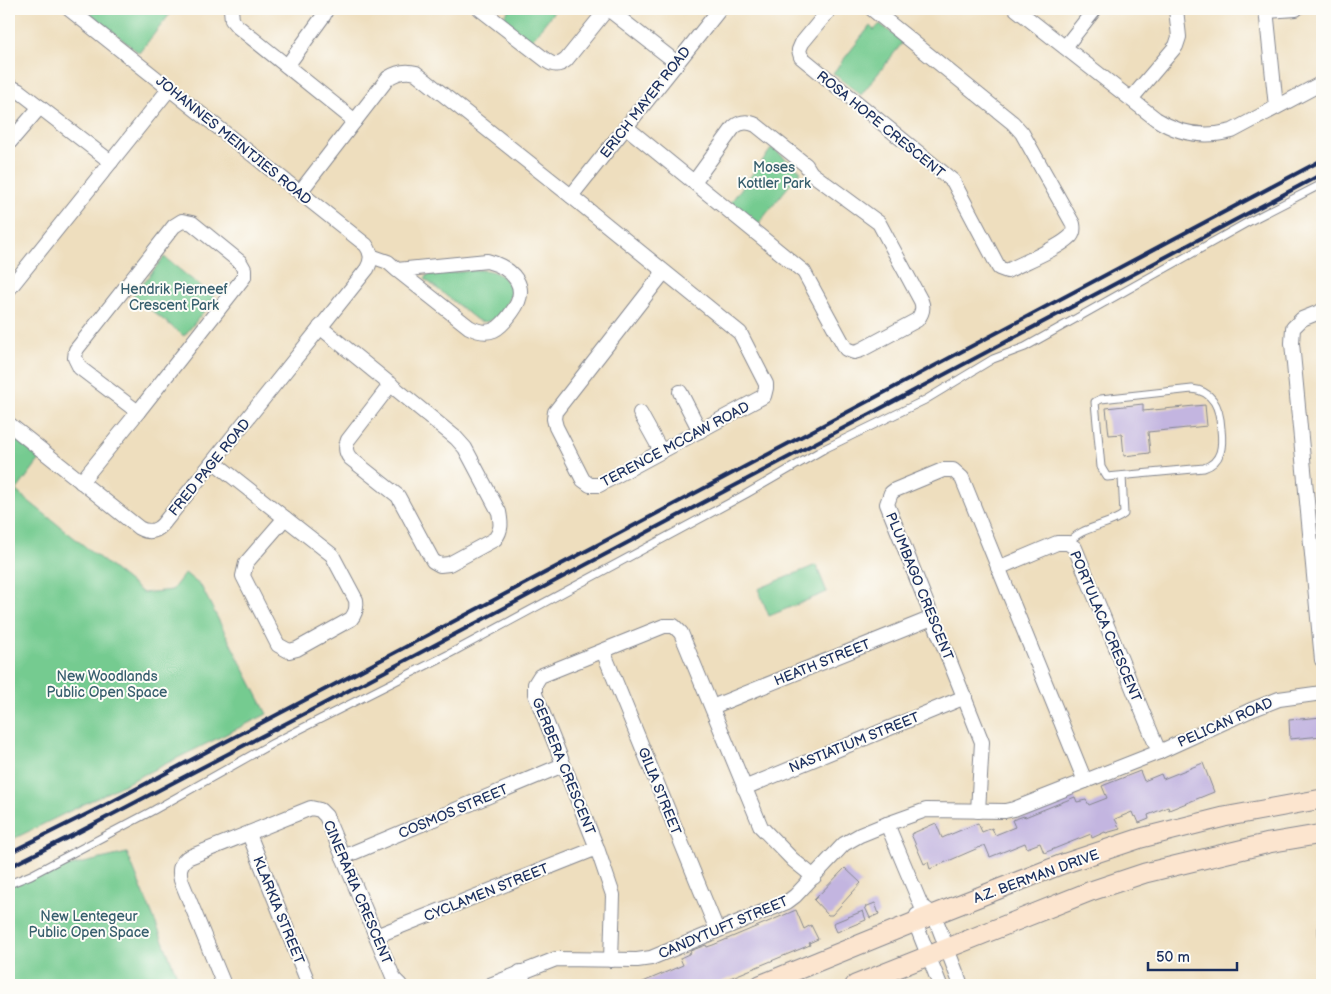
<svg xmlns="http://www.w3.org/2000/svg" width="1331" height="994" font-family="'Balsamiq Sans',sans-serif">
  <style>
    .green { fill: #74cb90; stroke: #487d77 }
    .building { fill: #c3b5e0 }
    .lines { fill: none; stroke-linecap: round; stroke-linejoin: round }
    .lane-casing { stroke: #84868e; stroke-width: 9 }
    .street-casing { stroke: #84868e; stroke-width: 16 }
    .secondary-casing { stroke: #84868e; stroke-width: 21 }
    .lane { stroke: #fff; stroke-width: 7 }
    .street { stroke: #fff; stroke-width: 14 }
    .secondary { stroke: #fce5cf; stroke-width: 19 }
    .rail { stroke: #1b2f5e; stroke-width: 4 }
    .labels { text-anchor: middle; stroke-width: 4; stroke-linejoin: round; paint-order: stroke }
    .street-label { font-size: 14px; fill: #1b2f5e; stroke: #fdfcf7 }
    .park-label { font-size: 14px; fill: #365e6d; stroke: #fdfcf7 }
  </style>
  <rect width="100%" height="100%" fill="#fdfcf7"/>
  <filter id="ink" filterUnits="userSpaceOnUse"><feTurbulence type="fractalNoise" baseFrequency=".02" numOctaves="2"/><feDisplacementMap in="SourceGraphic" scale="10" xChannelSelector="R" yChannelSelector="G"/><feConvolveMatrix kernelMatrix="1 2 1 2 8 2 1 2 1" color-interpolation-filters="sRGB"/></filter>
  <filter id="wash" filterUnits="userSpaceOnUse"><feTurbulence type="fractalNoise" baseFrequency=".0096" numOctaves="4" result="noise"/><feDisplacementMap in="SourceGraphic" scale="20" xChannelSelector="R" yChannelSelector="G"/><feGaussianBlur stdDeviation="1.12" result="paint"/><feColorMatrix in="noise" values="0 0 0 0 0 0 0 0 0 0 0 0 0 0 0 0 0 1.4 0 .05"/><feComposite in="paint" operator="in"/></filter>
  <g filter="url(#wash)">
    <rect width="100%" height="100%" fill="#eedebe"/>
    <g class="green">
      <polygon points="85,9 174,9 139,53"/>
      <polygon points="510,9 556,9 530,42 502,19"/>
      <polygon points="880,24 903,42 861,95 833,73 870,26 874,30"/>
      <polygon points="772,148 801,171 758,224 731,202"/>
      <polygon points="164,257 215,298 184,336 133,296"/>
      <path d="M 479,270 C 487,270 494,271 501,276 C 515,286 513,297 503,309 C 496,318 489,325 477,320 L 425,279 L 427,275 Z"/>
      <polygon points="9,434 40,459 16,491 143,593 172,590 185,573 201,586 267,714 9,841"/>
      <polygon points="816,565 827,592 769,616 758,589"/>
      <polygon points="127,853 181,985 9,985 9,884 31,875"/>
    </g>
    <g id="blocks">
      <g class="building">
        <polygon points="1143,404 1143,411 1205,405 1207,426 1148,432 1150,453 1124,456 1122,434 1109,435 1106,408"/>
        <polygon points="1322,717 1322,736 1290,739 1289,720"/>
        <polygon points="1203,763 1214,792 1169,810 1168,807 1148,815 1149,819 1139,823 1136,816 1134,817 1132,812 1115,819 1120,829 1106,833 1105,832 1092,838 1091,834 1044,853 1040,843 1027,848 1025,843 990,857 985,845 930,869 928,862 924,864 911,834 936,823 942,838 978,823 982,832 992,828 995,835 1015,827 1012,820 1024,816 1025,817 1075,797 1077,802 1086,800 1089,805 1107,798 1102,786 1140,771 1144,781 1161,774 1163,779"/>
        <polygon points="845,868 861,883 832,915 828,915 814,900"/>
        <polygon points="875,903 879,914 870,918 865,907"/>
        <polygon points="796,910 804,929 811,925 818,939 809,943 810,945 713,985 636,985 683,965 680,958 691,953 690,951 706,945 707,947 713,945"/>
        <polygon points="863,911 866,920 837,932 833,923"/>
      </g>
    </g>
  </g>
  <g filter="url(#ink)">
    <use href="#blocks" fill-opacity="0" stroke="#84868e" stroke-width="1"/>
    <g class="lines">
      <defs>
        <g id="lane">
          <path d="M 1192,389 C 1214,391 1220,409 1221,429 C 1223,446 1222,462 1204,468 L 1107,477 L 1101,467 L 1095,402 L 1101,399 Z"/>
          <path d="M 1069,543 C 1080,526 1108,527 1124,514 L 1122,476"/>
          <polyline points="9,884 31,875 154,810 273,743 449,654 746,494 824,449 925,400 993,359 1025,347 1250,221 1322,184"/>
          <polyline points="1322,907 1322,934"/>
        </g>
        <g id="street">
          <polyline points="231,9 232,20 237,26 355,121"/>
          <path d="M 480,9 L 547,61 C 554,66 560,65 566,60 L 607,9"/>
          <polyline points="608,9 677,63"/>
          <path d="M 830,9 L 802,43 L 799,50 L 801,57 L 953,181 L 999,268 L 1007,271 C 1024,262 1058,249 1071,236 C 1074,232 1074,229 1073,224 L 1022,133 L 1013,123 L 872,9"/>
          <path d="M 1016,9 L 1156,119 C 1179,134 1205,138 1232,131 L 1322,83"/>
          <polyline points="1266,9 1276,107"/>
          <polyline points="1267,11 1296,9"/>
          <polyline points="1065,47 1095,9"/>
          <polyline points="287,66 324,15 326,9"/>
          <polyline points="9,86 19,91 111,162"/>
          <polyline points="1131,99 1176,46 1179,37 1176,9"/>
          <path d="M 626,127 L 804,272 L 846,349 L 854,352 L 861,350 L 917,320 C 922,314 924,308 921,301 L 879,223 L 811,173 L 806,165 L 756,125 C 748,121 741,121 734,127 L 694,182"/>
          <polyline points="9,143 40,107"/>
          <path d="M 300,192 L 388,78 C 397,72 406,70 416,73 L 571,196 L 740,333 L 766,384 L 766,388 L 764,396 L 599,485 L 590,485 L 583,480 L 556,427 L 554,419 L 555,412 L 664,272"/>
          <polyline points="571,196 720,9"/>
          <polygon points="182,221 192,223 240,262 244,269 244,277 138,412 80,368 75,358 76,350 174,226"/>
          <path d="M 371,256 L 388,262 L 397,270 L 469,327 C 490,338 500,329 512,312 C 531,287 513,268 487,261 L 397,270"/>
          <polyline points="9,289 170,88"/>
          <polyline points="1322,311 1302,319 1293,328 1292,343 1322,660"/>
          <path d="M 320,327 L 456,438 L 465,448 L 499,512 C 501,523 502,530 495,539 L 449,564 L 440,565 L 433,561 L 398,496 L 350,458 C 345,452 345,447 348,440 L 391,384"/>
          <polyline points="680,392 700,431"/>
          <polyline points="640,413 661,451"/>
          <path d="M 9,424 L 139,528 C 148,533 156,532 163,524 L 367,269 C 372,260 372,253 366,245 L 69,9"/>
          <polyline points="214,462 285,518"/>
          <polyline points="81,482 138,412"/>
          <path d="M 285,518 L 332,555 L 356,600 C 357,608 356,613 351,619 L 297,649 L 289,651 L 278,645 L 243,576 L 246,563 Z"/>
          <polyline points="998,568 1057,543 1068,543 1075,548 1159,752"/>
          <polyline points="603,651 717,930"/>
          <polyline points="712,707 932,618"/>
          <polyline points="744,788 965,697"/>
          <polyline points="978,811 982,742 887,504 891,493 895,490 943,470 953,470 962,478 1085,781"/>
          <polyline points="887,824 921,905 934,915 961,985"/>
          <polyline points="249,834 309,985"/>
          <polyline points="343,857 563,765"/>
          <polyline points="917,915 915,922 940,985"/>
          <polyline points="376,936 597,848"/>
          <polyline points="611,960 613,895 597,848 535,694 535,684 540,676 664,626 674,626 681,633 761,827 793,860 814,877"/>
          <polyline points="520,972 525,985"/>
          <path d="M 224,985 L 181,880 C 179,871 179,865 187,858 L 311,808 L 320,810 L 326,816 L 394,979 L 400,985"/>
          <polyline points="490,985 556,959 637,960 651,958 787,902 795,896 844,844 860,835 887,824 926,810 1005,811 1014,809 1159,752 1251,710 1279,699 1322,693"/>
        </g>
        <g id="secondary">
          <polyline points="760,985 915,922 1060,865 1141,838 1224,817 1322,799"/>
          <polyline points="855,985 1091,891 1145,873 1269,843 1322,834"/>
        </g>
      </defs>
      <use href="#lane" class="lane-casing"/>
      <use href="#street" class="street-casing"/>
      <use href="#secondary" class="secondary-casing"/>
      <use href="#lane" class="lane"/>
      <use href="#street" class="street"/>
      <use href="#secondary" class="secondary"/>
      <g class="rail">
        <polyline points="9,853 113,801 362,670 1322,160"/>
        <polyline points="9,867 77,833 365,682 1322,174"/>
      </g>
    </g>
  </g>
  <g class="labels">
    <g class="street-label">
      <text transform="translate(645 102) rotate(-52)" y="5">ERICH MAYER ROAD</text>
      <text transform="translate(881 124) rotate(39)" y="5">ROSA HOPE CRESCENT</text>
      <text transform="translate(234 140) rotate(39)" y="5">JOHANNES MEINTJIES ROAD</text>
      <text transform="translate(675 444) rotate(-28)" y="5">TERENCE MCCAW ROAD</text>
      <text transform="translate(209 467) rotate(-51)" y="5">FRED PAGE ROAD</text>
      <text transform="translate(920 586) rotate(68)" y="5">PLUMBAGO CRESCENT</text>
      <text transform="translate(1106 626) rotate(67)" y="5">PORTULACA CRESCENT</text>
      <text transform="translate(822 662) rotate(-22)" y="5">HEATH STREET</text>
      <text transform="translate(1225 722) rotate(-24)" y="5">PELICAN ROAD</text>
      <text transform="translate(854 742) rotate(-22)" y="5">NASTIATIUM STREET</text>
      <text transform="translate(564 766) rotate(68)" y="5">GERBERA CRESCENT</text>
      <text transform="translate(660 791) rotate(68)" y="5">GILIA STREET</text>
      <text transform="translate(453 811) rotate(-23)" y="5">COSMOS STREET</text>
      <text transform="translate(1036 876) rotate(-20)" y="5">A.Z. BERMAN DRIVE</text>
      <text transform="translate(358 892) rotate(67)" y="5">CINERARIA CRESCENT</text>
      <text transform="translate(486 892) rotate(-22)" y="5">CYCLAMEN STREET</text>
      <text transform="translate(279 910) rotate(68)" y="5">KLARKIA STREET</text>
      <text transform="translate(723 927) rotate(-23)" y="5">CANDYTUFT STREET</text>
    </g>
    <g class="park-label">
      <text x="774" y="172">Moses<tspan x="774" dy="16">Kottler Park</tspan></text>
      <text x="174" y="294">Hendrik Pierneef<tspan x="174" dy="16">Crescent Park</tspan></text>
      <text x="107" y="681">New Woodlands<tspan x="107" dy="16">Public Open Space</tspan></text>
      <text x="89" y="921">New Lentegeur<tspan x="89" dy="16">Public Open Space</tspan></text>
    </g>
  </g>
  <rect width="1331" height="994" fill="none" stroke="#fdfcf7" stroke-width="30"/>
  <path d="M1148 962v8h89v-8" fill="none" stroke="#1b2f5e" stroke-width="2.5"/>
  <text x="1156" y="962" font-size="15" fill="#1b2f5e" stroke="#fdfcf7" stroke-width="4" paint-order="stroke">50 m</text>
</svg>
